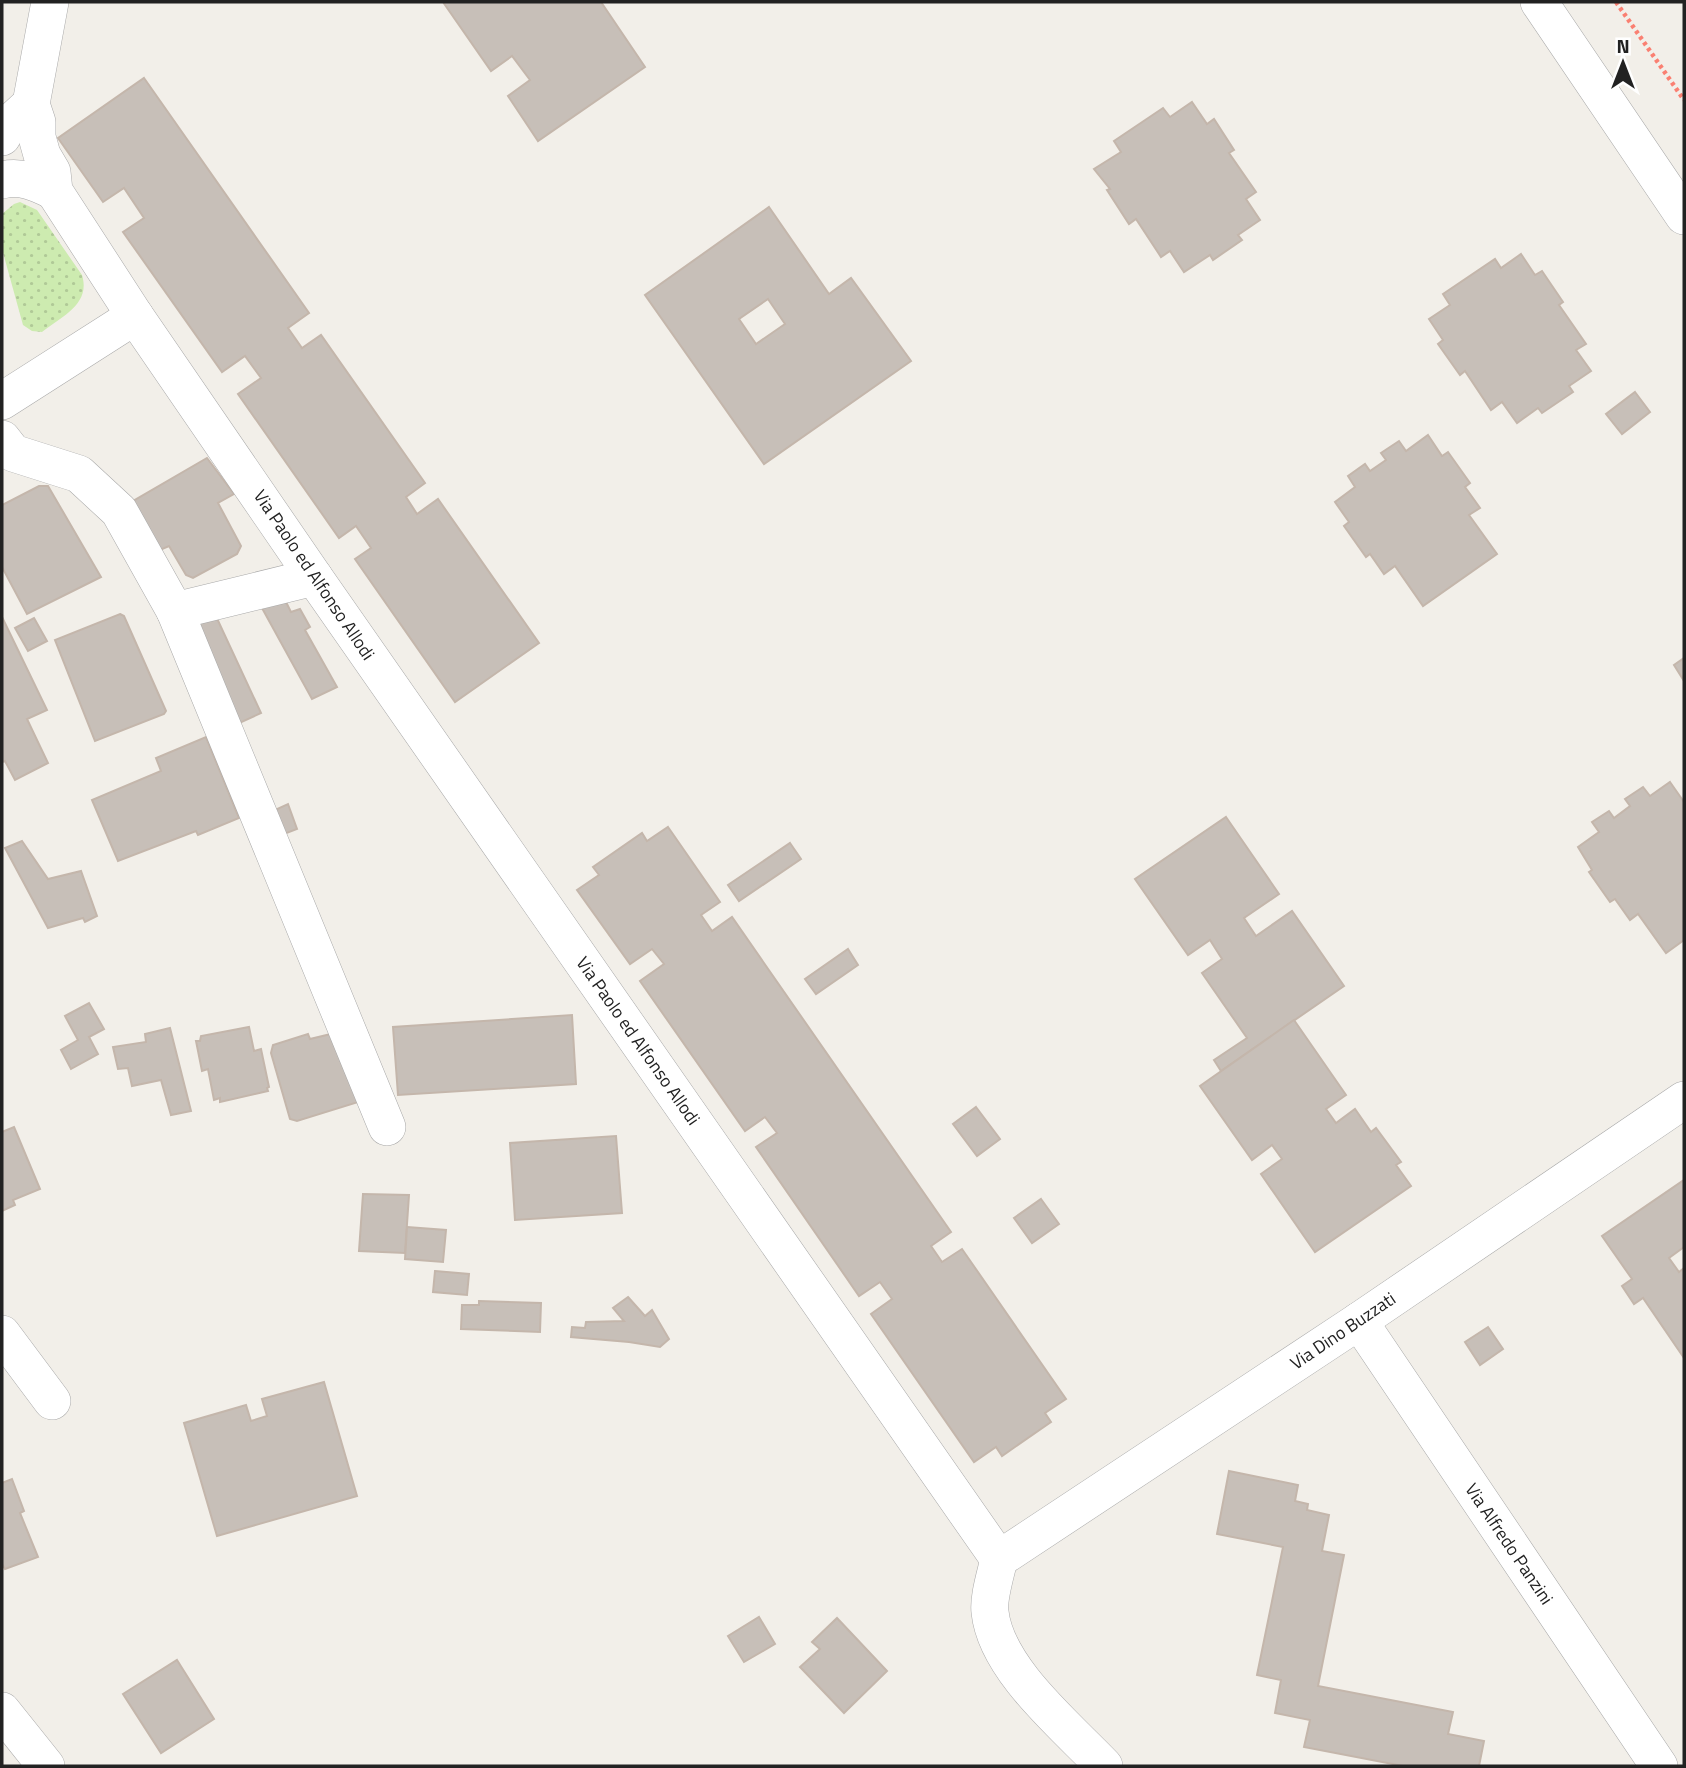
<svg xmlns="http://www.w3.org/2000/svg" width="1686" height="1768" font-family="'Titillium Web',sans-serif">
  <style>
    .grass { fill: url(#grass-dots) }
    .building { fill: #c7bfb8; stroke: #c4b6ab; stroke-width: 2; fill-rule: evenodd }
    .lines { fill: none; stroke-linecap: round; stroke-linejoin: round }
    .minor-casing { stroke: #a9a9a9; stroke-width: 38 }
    .path { stroke: #fa8072; stroke-width: 4.5; stroke-dasharray: 3.5 3.5; stroke-linecap: butt }
    .minor { stroke: #fff; stroke-width: 37 }
    .labels { text-anchor: middle; stroke-width: 7; stroke-linejoin: round; paint-order: stroke }
    .street-label { font-size: 18px; fill: #222; stroke: #fff }
  </style>
  <defs>
    <pattern id="grass-dots" width="8" height="8" patternUnits="userSpaceOnUse" patternTransform="scale(1.75)"><rect width="8" height="8" fill="#cdebb0"/><path d="M2 2h.1M6 6h.1" fill="none" stroke="#b0c997" stroke-width="1.8" stroke-linecap="round"/></pattern>
  </defs>
  <rect width="100%" height="100%" fill="#f2efe9"/>
  <path class="grass" d="M 20,202 L 37,210 L 82,275 C 91,304 62,316 42,332 L 32,331 L 23,325 L 2,249 L 2,214 L 14,204 Z"/>
  <g class="building">
    <polygon points="443,2 601,2 645,67 538,141 508,96 530,80 512,56 491,71"/>
    <polygon points="144,78 309,313 288,328 302,348 321,335 425,483 406,497 417,514 438,499 539,643 455,702 355,559 371,548 356,526 339,538 238,394 261,378 245,356 222,372 123,232 144,218 124,188 103,202 58,138"/>
    <polygon points="1192,102 1207,124 1214,119 1234,150 1229,153 1256,192 1246,199 1260,220 1238,235 1242,240 1213,260 1210,255 1184,272 1170,251 1161,257 1136,219 1129,224 1107,190 1110,189 1094,169 1121,152 1114,141 1163,108 1170,117"/>
    <path d="M 769,207 L 829,294 L 851,278 L 911,361 L 764,464 L 645,295 ZM 768,299 L 785,324 L 756,344 L 739,319 Z"/>
    <polygon points="1521,254 1535,275 1542,271 1563,302 1559,305 1586,344 1576,350 1591,371 1569,386 1573,392 1542,413 1538,408 1517,423 1502,402 1491,410 1465,371 1460,375 1438,344 1443,340 1429,319 1450,305 1443,294 1495,259 1501,268"/>
    <polygon points="1635,392 1650,412 1622,434 1606,414"/>
    <polygon points="1428,435 1442,456 1448,452 1470,483 1465,487 1480,508 1469,515 1497,554 1423,606 1395,566 1384,574 1370,554 1366,557 1344,526 1349,522 1335,502 1355,487 1348,476 1365,464 1370,471 1386,460 1381,453 1399,441 1406,451"/>
    <polygon points="207,458 234,494 218,503 241,546 237,554 193,578 186,575 169,546 153,553 128,504"/>
    <polygon points="39,486 48,486 101,577 27,614 2,567 2,505"/>
    <polygon points="285,600 291,612 300,609 310,627 305,630 337,687 312,699 262,608"/>
    <polygon points="214,612 261,713 235,725 189,623"/>
    <polygon points="120,614 124,616 166,711 164,714 95,741 55,640"/>
    <polygon points="2,617 47,710 27,719 48,763 15,780 5,761 2,762"/>
    <polygon points="34,618 47,641 28,651 15,628"/>
    <polygon points="1684,658 1684,681 1674,665"/>
    <polygon points="206,737 239,818 198,835 196,831 118,861 92,800 161,771 156,758"/>
    <polygon points="1670,782 1684,802 1684,940 1666,953 1638,914 1630,920 1615,899 1610,902 1589,872 1592,870 1578,847 1599,832 1592,822 1609,811 1614,818 1630,806 1625,799 1643,787 1650,796"/>
    <polygon points="288,804 297,829 284,834 275,810"/>
    <polygon points="1226,817 1279,894 1244,918 1256,936 1292,911 1344,986 1221,1071 1214,1060 1247,1038 1202,973 1222,959 1210,940 1188,955 1135,879"/>
    <polygon points="668,827 720,902 701,915 712,931 732,917 951,1232 931,1246 942,1262 962,1249 1066,1399 1045,1413 1051,1422 1002,1456 996,1447 974,1462 871,1314 892,1299 880,1282 859,1296 756,1147 777,1133 765,1117 745,1131 640,981 664,964 652,949 630,964 577,890 599,875 593,867 642,833 647,841"/>
    <polygon points="22,841 48,879 81,871 97,916 85,922 83,918 48,928 5,848"/>
    <polygon points="790,843 801,859 739,901 728,885"/>
    <polygon points="848,949 858,965 816,994 805,979"/>
    <polygon points="89,1003 104,1029 89,1037 98,1054 71,1069 61,1050 78,1040 65,1016"/>
    <polygon points="572,1015 576,1084 398,1095 393,1027"/>
    <polygon points="1294,1020 1346,1095 1326,1109 1336,1123 1355,1109 1371,1132 1376,1128 1401,1162 1396,1165 1411,1186 1315,1252 1261,1174 1282,1159 1272,1145 1252,1160 1200,1086"/>
    <polygon points="249,1027 254,1051 261,1049 269,1087 267,1088 268,1091 220,1102 220,1098 214,1100 208,1069 202,1071 196,1041 200,1041 201,1036"/>
    <polygon points="170,1028 191,1111 171,1115 161,1080 132,1086 128,1068 118,1069 113,1047 146,1042 145,1034"/>
    <polygon points="335,1033 368,1099 297,1121 290,1119 271,1053 273,1045 308,1034 310,1039"/>
    <polygon points="976,1107 1000,1139 977,1156 953,1124"/>
    <polygon points="14,1127 40,1189 13,1200 15,1205 2,1211 2,1132"/>
    <polygon points="616,1136 622,1213 515,1220 510,1143"/>
    <polygon points="1684,1180 1684,1247 1669,1258 1679,1272 1684,1268 1684,1358 1643,1298 1634,1304 1622,1286 1632,1279 1602,1236"/>
    <polygon points="363,1194 409,1195 405,1253 359,1251"/>
    <polygon points="1041,1199 1059,1224 1032,1243 1014,1218"/>
    <polygon points="407,1227 446,1230 443,1262 405,1259"/>
    <polygon points="435,1271 469,1274 467,1295 433,1292"/>
    <polygon points="628,1297 645,1316 652,1310 669,1339 660,1347 629,1342 571,1337 572,1327 585,1328 586,1322 624,1321 613,1308"/>
    <polygon points="479,1301 541,1303 540,1332 461,1329 462,1305 479,1305"/>
    <polygon points="1488,1327 1503,1349 1480,1365 1465,1342"/>
    <polygon points="324,1382 357,1496 217,1536 184,1423 246,1405 251,1421 267,1416 262,1399"/>
    <polygon points="1229,1471 1298,1485 1295,1501 1308,1504 1307,1510 1329,1515 1322,1551 1344,1555 1318,1686 1453,1712 1448,1734 1484,1741 1479,1766 1403,1766 1304,1747 1310,1720 1275,1713 1281,1680 1257,1675 1283,1547 1217,1534"/>
    <polygon points="12,1479 24,1511 20,1513 38,1557 5,1569 2,1564 2,1483"/>
    <polygon points="759,1617 775,1644 744,1662 728,1636"/>
    <polygon points="837,1618 887,1671 844,1713 800,1667 820,1649 812,1642"/>
    <polygon points="177,1660 214,1719 161,1753 123,1694"/>
  </g>
  <g class="lines">
    <defs>
      <g id="minor">
        <path d="M 50,2 L 31,104 L 37,122 L 37,137 L 42,155 L 52,172 L 54,191 L 135,316 L 314,577 L 999,1559 C 996,1573 988,1598 990,1612 C 996,1669 1066,1726 1104,1766"/>
        <polyline points="1539,2 1684,216"/>
        <polyline points="2,137 9,124 31,104"/>
        <path d="M 2,180 C 21,175 37,183 54,191"/>
        <polyline points="2,401 135,316"/>
        <polyline points="2,439 13,453 79,474 119,511 175,611 387,1127"/>
        <polyline points="175,611 314,577"/>
        <polyline points="1359,1321 1659,1766"/>
        <polyline points="2,1334 52,1401"/>
        <polyline points="999,1559 1359,1321 1684,1100"/>
        <polyline points="2,1711 46,1766"/>
      </g>
    </defs>
    <use href="#minor" class="minor-casing"/>
    <polyline class="path" points="1616,2 1684,100"/>
    <use href="#minor" class="minor"/>
  </g>
  <g class="labels">
    <g class="street-label">
      <text transform="translate(314 575) rotate(56)" y="6">Via Paolo ed Alfonso Allodi</text>
      <text transform="translate(638 1041) rotate(55)" y="6">Via Paolo ed Alfonso Allodi</text>
      <text transform="translate(1343 1331) rotate(-34)" y="6">Via Dino Buzzati</text>
      <text transform="translate(1509 1544) rotate(56)" y="6">Via Alfredo Panzini</text>
    </g>
  </g>
  <rect width="1686" height="1768" fill="none" stroke="#222222" stroke-width="7"/>
  <g transform="translate(1623 63)" stroke="#ffffff" stroke-width="5" paint-order="stroke">
  <path d="M0-5L12 26L0 18L-12 26Z" fill="#222222"/>
  <text y="-10" font-size="19" font-weight="bold" text-anchor="middle" fill="#222222">N</text>
  </g>
</svg>
